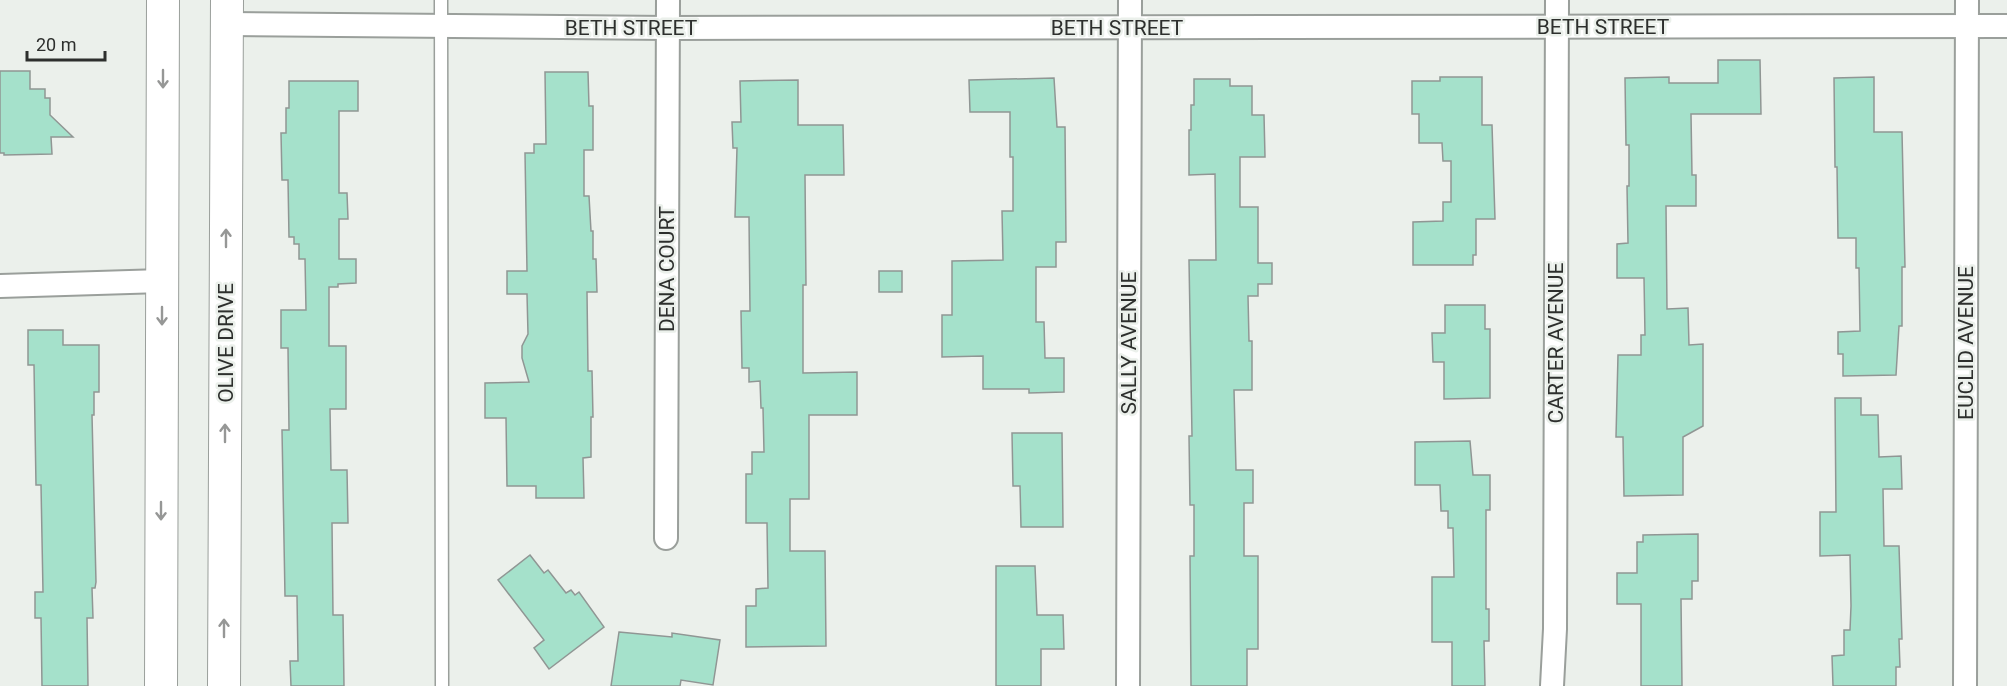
<svg xmlns="http://www.w3.org/2000/svg" width="2007" height="686" font-family="Roboto,sans-serif">
  <style>
    .building { fill: #a5e1cb; stroke: #909694; stroke-width: 1.5 }
    .lines { fill: none; stroke-linecap: round; stroke-linejoin: round }
    .lane-casing { stroke: #9a9f9b; stroke-width: 15 }
    .street-casing { stroke: #9a9f9b; stroke-width: 26 }
    .secondary-casing { stroke: #9a9f9b; stroke-width: 34 }
    .lane { stroke: #fff; stroke-width: 12 }
    .street { stroke: #fff; stroke-width: 22 }
    .secondary { stroke: #fff; stroke-width: 32 }
    .oneway { stroke: #969796 }
    .labels { text-anchor: middle; stroke-width: 5; stroke-linejoin: round; paint-order: stroke }
    .street-label { font-size: 21px; fill: #2d2f2d; stroke: #ebf0eb }
  </style>
  <rect width="100%" height="100%" fill="#ebf0eb"/>
  <g class="building">
    <polygon points="1718,60 1760,60 1761,114 1691,114 1692,175 1696,175 1696,206 1666,206 1667,309 1688,308 1689,345 1703,344 1703,426 1683,437 1683,495 1624,496 1623,437 1616,437 1618,355 1641,355 1641,335 1645,335 1644,278 1617,278 1617,244 1628,243 1627,186 1629,186 1629,145 1626,145 1625,78 1669,77 1669,83 1718,83"/>
    <polygon points="0,71 30,71 30,89 45,89 45,98 50,98 50,115 73,137 51,137 52,154 4,155 4,153 0,153"/>
    <polygon points="545,72 588,72 589,106 593,106 593,150 584,150 584,196 589,196 591,231 593,231 593,259 596,259 597,292 587,292 588,371 592,371 593,417 591,417 591,457 583,458 584,498 536,498 536,486 507,486 506,418 485,418 485,383 529,382 522,358 522,346 528,334 527,294 507,294 507,271 527,271 525,153 534,153 534,144 546,144"/>
    <polygon points="1440,77 1482,77 1482,125 1492,125 1495,219 1476,219 1476,255 1473,255 1473,265 1413,265 1413,222 1443,221 1443,202 1451,202 1451,161 1443,161 1442,143 1419,143 1419,114 1412,114 1412,81 1440,81"/>
    <polygon points="1874,77 1874,132 1902,132 1905,267 1902,267 1902,326 1899,326 1896,375 1843,376 1843,354 1838,354 1838,332 1860,331 1859,268 1856,268 1856,238 1838,238 1837,167 1835,167 1834,78"/>
    <polygon points="1054,78 1057,127 1065,127 1066,242 1056,242 1056,267 1036,267 1036,322 1044,322 1045,358 1064,358 1064,392 1029,393 1029,389 983,389 983,356 942,357 942,315 952,315 952,261 1003,260 1002,211 1013,211 1013,157 1010,157 1010,112 970,112 969,80"/>
    <polygon points="1194,79 1230,79 1230,86 1252,86 1252,115 1264,115 1265,157 1240,157 1240,207 1258,207 1258,263 1272,263 1272,284 1258,284 1258,296 1248,296 1249,341 1252,341 1252,390 1234,390 1236,470 1253,470 1253,503 1244,503 1244,556 1258,556 1258,649 1247,649 1247,686 1191,686 1190,556 1194,556 1194,505 1190,505 1189,436 1192,436 1189,260 1216,260 1215,174 1189,175 1189,130 1191,130 1191,105 1194,105"/>
    <polygon points="798,80 798,125 843,125 844,175 805,175 806,285 803,285 803,373 857,372 857,415 809,415 809,499 790,499 790,551 825,551 826,646 746,647 746,606 756,606 756,589 768,588 767,523 746,523 746,474 752,474 752,452 764,452 763,408 761,408 760,381 749,382 749,368 742,368 741,311 750,311 749,217 735,217 737,148 733,148 732,122 741,122 740,81"/>
    <polygon points="289,81 358,81 358,111 339,111 339,193 347,193 348,219 339,219 339,259 356,259 356,283 338,284 338,287 329,287 329,346 346,346 346,409 330,409 331,470 347,470 348,523 332,523 333,615 343,615 344,686 291,686 290,661 298,661 297,596 285,596 282,430 289,430 288,348 281,348 281,310 306,310 305,259 299,259 299,244 294,244 294,237 289,237 288,180 282,180 281,133 286,133 286,108 289,108"/>
    <rect x="879" y="271" width="23" height="21"/>
    <polygon points="1445,305 1485,305 1485,329 1490,329 1490,398 1444,399 1444,362 1433,362 1432,333 1445,333"/>
    <polygon points="28,330 63,330 63,345 99,345 99,392 94,392 94,415 92,415 96,582 95,588 92,588 93,618 87,618 88,686 42,686 41,618 35,618 35,592 43,592 41,485 36,485 34,365 28,365"/>
    <polygon points="1835,398 1861,398 1861,415 1878,415 1879,457 1901,456 1902,489 1883,489 1884,546 1899,546 1902,639 1899,639 1900,667 1896,667 1896,686 1833,686 1832,656 1844,655 1844,630 1850,630 1851,606 1850,555 1820,556 1820,512 1836,512"/>
    <polygon points="1012,433 1062,433 1063,527 1021,527 1020,486 1013,486"/>
    <polygon points="1470,441 1473,475 1490,475 1490,510 1486,510 1486,609 1489,609 1489,641 1484,641 1485,686 1452,686 1452,642 1432,642 1432,577 1454,577 1453,528 1448,528 1448,511 1441,511 1440,485 1415,485 1415,442"/>
    <polygon points="1698,534 1698,581 1692,581 1692,599 1681,599 1682,686 1641,686 1641,604 1617,604 1617,573 1637,573 1637,542 1643,542 1643,535"/>
    <polygon points="530,555 544,573 548,570 566,593 571,590 575,595 579,592 604,627 549,669 534,648 544,640 498,580"/>
    <polygon points="996,566 1035,566 1037,615 1063,615 1064,649 1041,649 1041,686 996,686"/>
    <polygon points="619,632 672,637 672,633 720,640 713,685 681,680 680,686 611,686"/>
  </g>
  <g class="lines">
    <defs>
      <polyline id="lane" points="441,0 442,686"/>
      <g id="street">
        <polyline points="227,24 668,28 2007,26"/>
        <polyline points="0,286 162,281"/>
        <polyline points="666,538 668,0"/>
        <polyline points="1128,686 1130,0"/>
        <polyline points="1552,686 1555,629 1557,0"/>
        <polyline points="1965,686 1967,0"/>
      </g>
      <g id="secondary">
        <polyline points="161,686 163,0"/>
        <polyline points="224,686 227,0"/>
      </g>
    </defs>
    <use href="#lane" class="lane-casing"/>
    <use href="#street" class="street-casing"/>
    <use href="#secondary" class="secondary-casing"/>
    <use href="#lane" class="lane"/>
    <use href="#street" class="street"/>
    <use href="#secondary" class="secondary"/>
  </g>
  <defs><path id="oneway-shaft" d="M-6 0H5M1.5-3L5.5 0L1.5 3" fill="none" stroke-width="1.6" stroke-linecap="round" stroke-linejoin="round" transform="scale(1.5)"/></defs>
  <g class="oneway">
    <use href="#oneway-shaft" transform="translate(163 79) rotate(90)"/>
    <use href="#oneway-shaft" transform="translate(226 238) rotate(-90)"/>
    <use href="#oneway-shaft" transform="translate(162 316) rotate(90)"/>
    <use href="#oneway-shaft" transform="translate(225 433) rotate(-90)"/>
    <use href="#oneway-shaft" transform="translate(161 511) rotate(90)"/>
    <use href="#oneway-shaft" transform="translate(224 628) rotate(-90)"/>
  </g>
  <g class="labels">
    <g class="street-label">
      <text x="1603" y="34">BETH STREET</text>
      <text x="631" y="35">BETH STREET</text>
      <text x="1117" y="35">BETH STREET</text>
      <text transform="translate(667 269) rotate(-90)" y="7">DENA COURT</text>
      <text transform="translate(226 343) rotate(-90)" y="7">OLIVE DRIVE</text>
      <text transform="translate(1129 343) rotate(-90)" y="7">SALLY AVENUE</text>
      <text transform="translate(1556 343) rotate(-90)" y="7">CARTER AVENUE</text>
      <text transform="translate(1966 343) rotate(-90)" y="7">EUCLID AVENUE</text>
    </g>
  </g>
  <path d="M27 51v9h78v-9" fill="none" stroke="#2d2f2d" stroke-width="3"/>
  <text x="36" y="51" font-size="18" fill="#2d2f2d" stroke="#ebf0eb" stroke-width="4.5" paint-order="stroke">20 m</text>
</svg>
